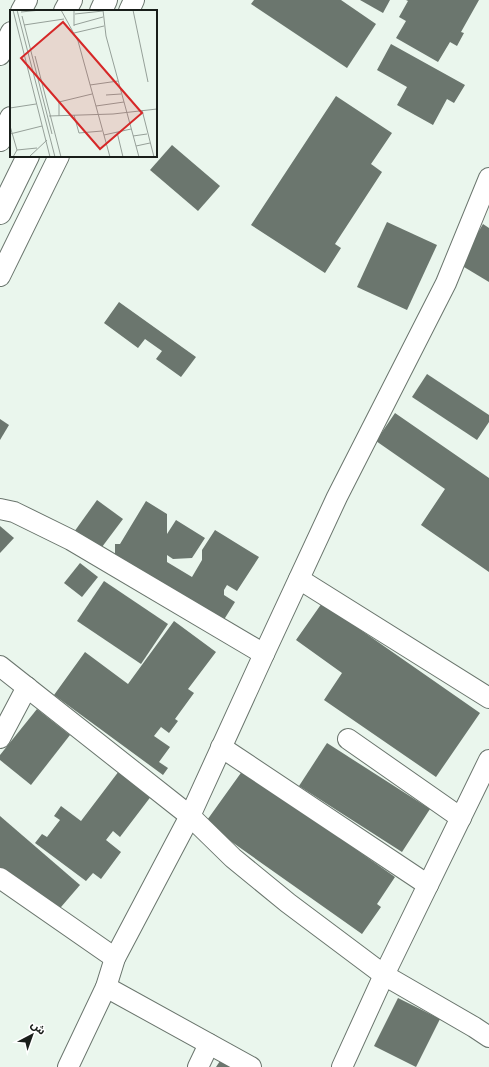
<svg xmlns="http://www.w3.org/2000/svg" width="489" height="1067" font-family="Cabin,'Noto Sans Arabic',sans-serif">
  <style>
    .building { fill: #6b766e }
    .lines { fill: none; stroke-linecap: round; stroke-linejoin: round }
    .street-casing { stroke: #6a756d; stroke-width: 22 }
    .highway-casing { stroke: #6a756d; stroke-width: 24 }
    .street { stroke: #fff; stroke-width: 20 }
    .highway { stroke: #fff; stroke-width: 22 }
    .inset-road { fill: none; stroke: #96a099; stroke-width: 1 }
    .view { fill: #d62828; fill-opacity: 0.15; stroke: #d62828; stroke-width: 2 }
    .inset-edge { fill: none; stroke: #191e1a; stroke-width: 2 }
  </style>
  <rect width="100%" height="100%" fill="#eaf6ed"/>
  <g class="building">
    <polygon points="254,0 341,0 376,24 347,68 251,4"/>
    <polygon points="360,0 390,0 383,13"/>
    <polygon points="406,0 479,0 461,32 464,33 457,46 450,42 438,62 396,38 406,21 399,17 408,1"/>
    <polygon points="391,44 465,85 454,103 447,99 433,125 397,105 407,87 377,70"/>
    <polygon points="336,96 392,133 371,164 382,172 335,244 341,248 325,273 251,225"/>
    <polygon points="172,145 220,186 198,211 150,170"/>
    <polygon points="387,222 437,245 407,310 357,287"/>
    <polygon points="483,224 489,228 489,282 459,264"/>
    <polygon points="119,302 196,357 181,377 156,359 162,351 145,339 138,348 104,323"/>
    <polygon points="427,374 489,415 489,422 477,440 412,397"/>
    <polygon points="395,413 489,478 489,572 421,525 445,489 376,441"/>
    <polygon points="0,419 9,425 0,440"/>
    <polygon points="97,500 123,519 99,551 74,532"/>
    <polygon points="146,501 167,514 167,534 176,520 205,538 192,558 173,559 167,555 167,562 192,577 202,560 202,550 215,530 259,557 237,591 227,585 224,590 224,595 235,602 220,626 115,563 115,544 120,544"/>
    <polygon points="0,526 14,538 0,553"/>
    <polygon points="80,563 98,577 82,597 64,583"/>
    <polygon points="104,581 168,624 141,664 77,621"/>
    <polygon points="322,603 480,713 436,777 324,700 342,673 296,640"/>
    <polygon points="174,621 216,652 188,689 194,693 175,719 178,721 169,733 161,727 154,736 170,747 159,762 168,768 163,775 54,695 85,652 128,684"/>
    <polygon points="37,709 70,735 31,785 0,760 0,755"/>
    <polygon points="327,743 430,809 402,852 299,786"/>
    <polygon points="243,770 395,877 377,904 381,907 362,934 205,823"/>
    <polygon points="119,771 152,795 120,837 113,831 106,840 121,852 101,879 93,873 86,881 35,843 42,834 47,837 60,820 54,816 61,806 81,821"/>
    <polygon points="0,816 80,885 55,914 0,867"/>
    <polygon points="398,998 440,1019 416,1067 374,1046"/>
    <polygon points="220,1061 230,1067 216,1067"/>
  </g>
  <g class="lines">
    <defs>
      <g id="street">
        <polyline points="21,11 27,0"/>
        <polyline points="129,11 134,0"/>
        <polyline points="0,55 11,32"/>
        <polyline points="0,276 59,156"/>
        <polyline points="0,509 14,512 71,540 264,654"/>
        <polyline points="299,579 489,698"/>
        <polyline points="0,666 190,816 233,858 288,903 384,975 474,1027 489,1037"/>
        <polyline points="0,738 27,687"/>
        <polyline points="348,739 461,818"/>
        <polyline points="221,747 428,885"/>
        <polyline points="0,878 115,958"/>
        <polyline points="106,987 251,1067"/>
        <polyline points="68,1067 106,987 115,958 190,816 264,654 337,497 446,283 489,178"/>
        <polyline points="198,1067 209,1044"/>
        <polyline points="342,1067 384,975 489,760"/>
      </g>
      <g id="highway">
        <polyline points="65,11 71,0"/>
        <polyline points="101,11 106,0"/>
        <polyline points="0,140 11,118"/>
        <polyline points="0,213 28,156"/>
      </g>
    </defs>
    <use href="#street" class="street-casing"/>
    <use href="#highway" class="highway-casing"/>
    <use href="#street" class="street"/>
    <use href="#highway" class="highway"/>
  </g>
  <g transform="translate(10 10)">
    <rect width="147" height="147" fill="#eaf6ed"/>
    <path class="inset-road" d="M 3,0 L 40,147M 7,0 L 45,147M 51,0 L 68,31 L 100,147M 93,0 L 96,26 L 129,147M 123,0 L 138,72M 11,2 L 31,0M 65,4 L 93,1M 12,6 L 42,124M 14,15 L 54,9M 64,15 L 93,7M 64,16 L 64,0M 64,23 L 94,16M 25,46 L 51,147M 80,75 L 108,71M 96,85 L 111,84M 86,96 L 114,92M 0,98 L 26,94M 132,100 L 144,147M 64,105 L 69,123 L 92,121M 39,106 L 103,104 L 147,99M 49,106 L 49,92 L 82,84M 0,116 L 7,140M 107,122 L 113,147M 0,124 L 32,116M 94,125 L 121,119M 123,126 L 137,124M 126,136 L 140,133M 3,147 L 7,140 L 27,138M 19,147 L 37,130"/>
    <path class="view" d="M 53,12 L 132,103 L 90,139 L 11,48 Z"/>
    <rect width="147" height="147" class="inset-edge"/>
  </g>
  <g transform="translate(32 1035) rotate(41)" stroke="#ffffff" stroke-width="3" paint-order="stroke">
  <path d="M0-3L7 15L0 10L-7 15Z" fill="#191e1a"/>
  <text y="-6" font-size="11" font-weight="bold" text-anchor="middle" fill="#191e1a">ش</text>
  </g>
</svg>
